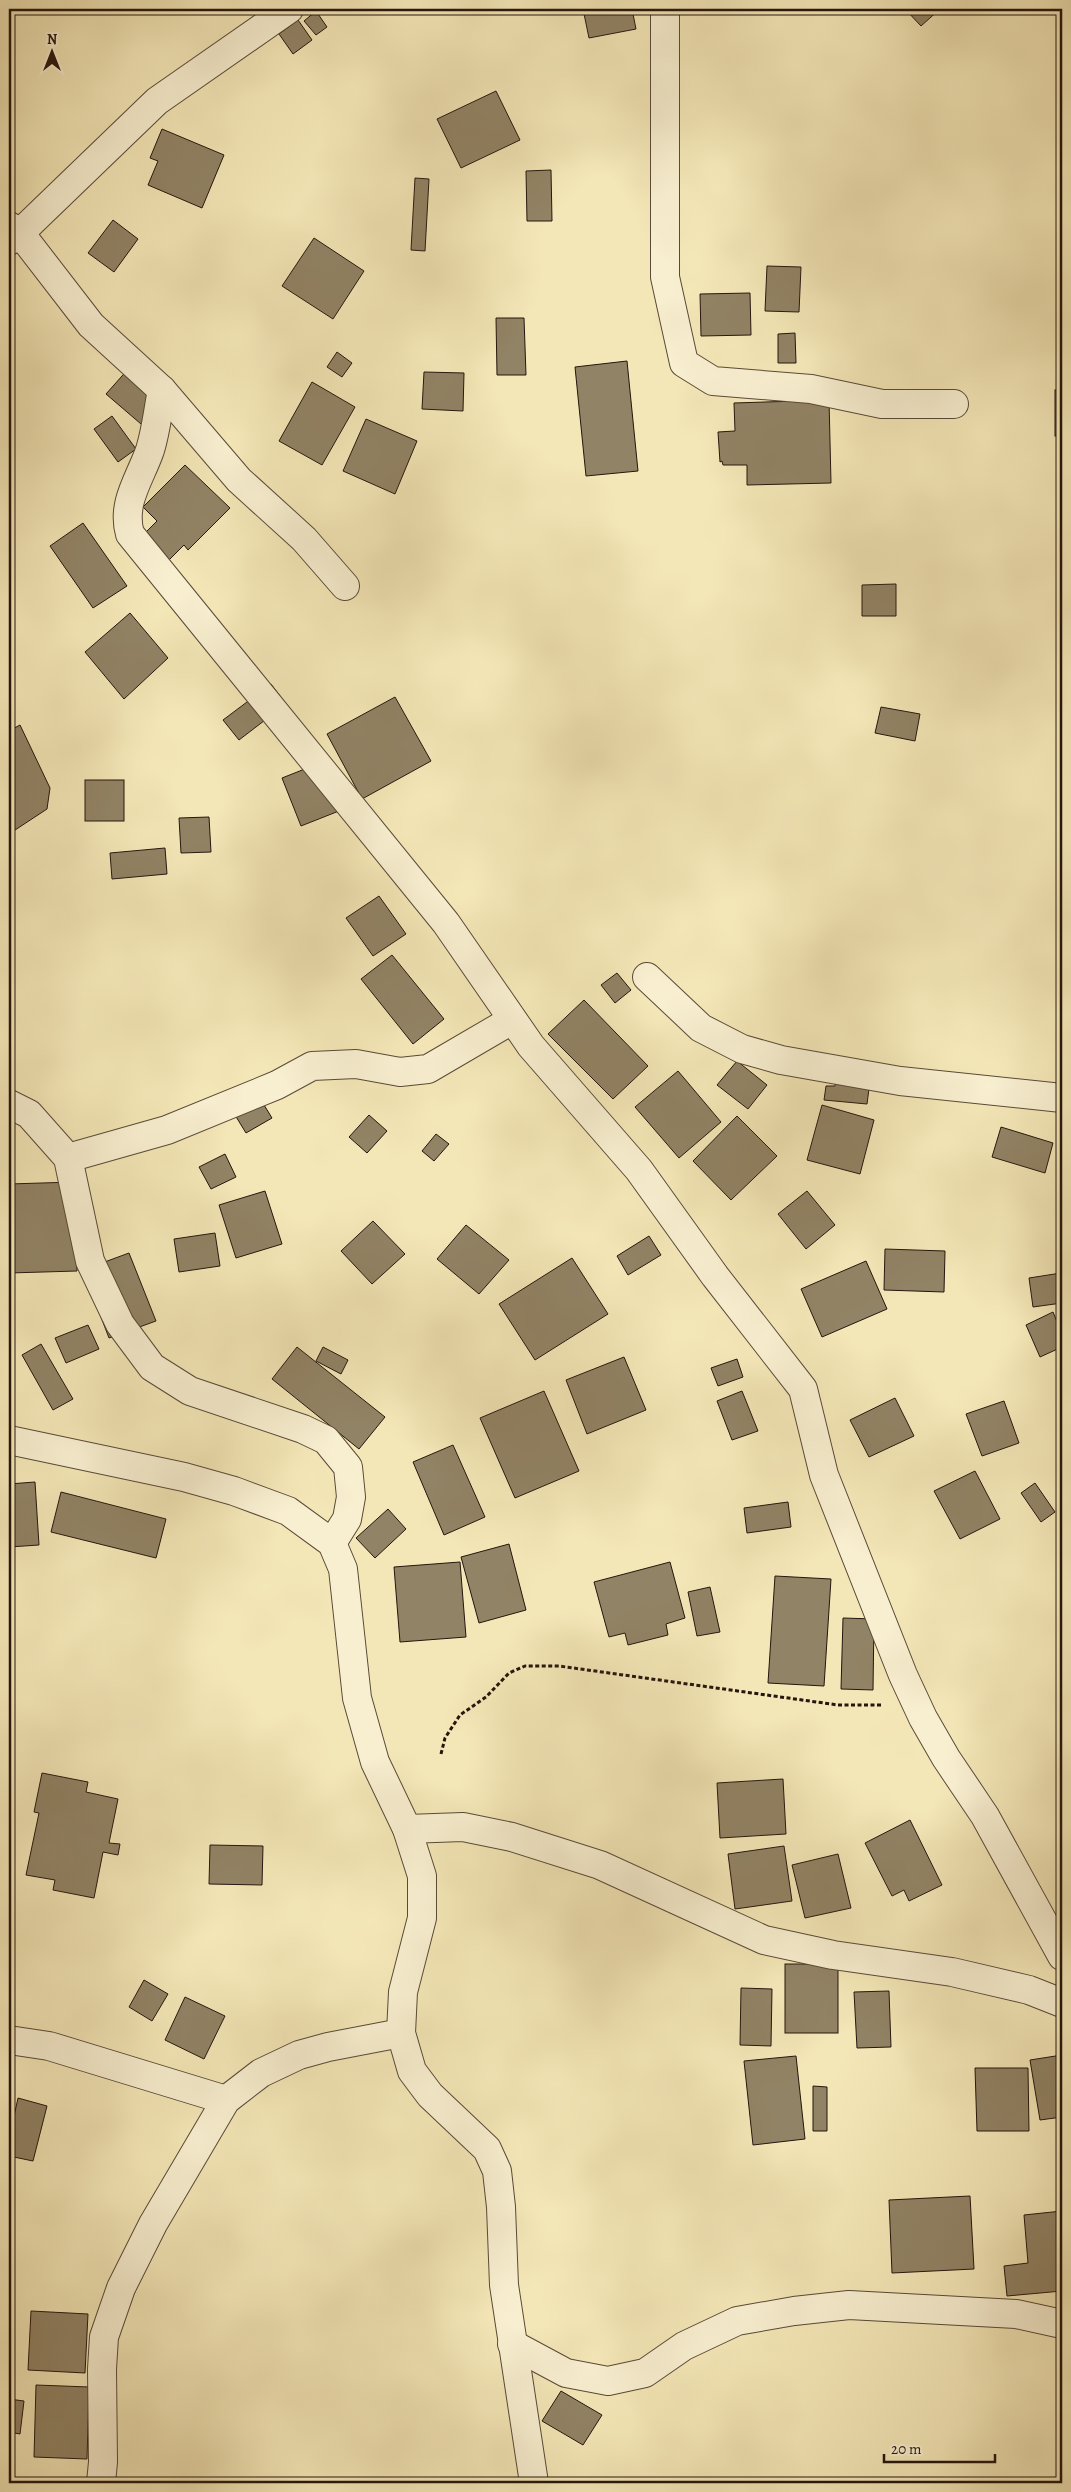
<svg xmlns="http://www.w3.org/2000/svg" width="1071" height="2492" font-family="Alegreya,serif">
  <style>
    .building { fill: #918365; stroke: #25160d }
    .lines { fill: none; stroke-linecap: round; stroke-linejoin: round }
    .minor-casing { stroke: #594a38; stroke-width: 30 }
    .path { stroke: #25160d; stroke-width: 3; stroke-dasharray: 4 2.5; stroke-linecap: butt }
    .minor { stroke: #f8efd0; stroke-width: 28 }
  </style>
  <rect width="100%" height="100%" fill="#f4e7b7"/>
  <filter id="stains"><feTurbulence type="fractalNoise" baseFrequency=".004" numOctaves="4"/><feColorMatrix values="0 0 0 0 .2 0 0 0 0 .09 0 0 0 0 .02 0 0 0 .5 -.17"/></filter>
  <radialGradient id="worn" r=".72"><stop offset=".6" stop-color="#630" stop-opacity="0"/><stop offset="1" stop-color="#630" stop-opacity=".3"/></radialGradient>
  <g class="building">
    <polygon points="583,9 632,9 636,29 589,38"/>
    <polygon points="905,9 940,9 921,26"/>
    <polygon points="316,11 327,27 316,35 304,21"/>
    <polygon points="298,20 312,40 293,54 279,34"/>
    <polygon points="496,91 520,140 461,168 437,119"/>
    <polygon points="162,129 224,155 202,208 148,185 158,161 150,158"/>
    <polygon points="551,170 552,221 527,221 526,171"/>
    <polygon points="415,178 429,179 425,251 411,250"/>
    <polygon points="113,220 138,239 114,272 88,253"/>
    <polygon points="314,238 364,271 333,319 282,286"/>
    <polygon points="767,266 801,267 799,312 765,311"/>
    <polygon points="750,293 751,335 701,336 700,294"/>
    <polygon points="496,318 524,318 526,375 497,375"/>
    <polygon points="795,333 796,363 778,363 778,334"/>
    <polygon points="337,352 352,363 342,377 327,367"/>
    <polygon points="627,361 638,471 586,476 575,367"/>
    <polygon points="130,367 172,402 148,430 106,394"/>
    <polygon points="424,372 464,373 463,411 422,409"/>
    <polygon points="312,382 355,407 322,465 279,441"/>
    <rect x="1055" y="390" width="7" height="46"/>
    <polygon points="829,400 831,483 747,485 747,465 723,465 722,461 720,462 718,432 735,431 734,403"/>
    <polygon points="112,416 136,449 118,462 94,429"/>
    <polygon points="366,419 417,441 395,494 343,471"/>
    <polygon points="185,465 230,508 188,550 184,545 163,566 138,540 157,521 143,507"/>
    <polygon points="83,523 127,586 93,608 50,546"/>
    <polygon points="896,584 896,616 862,616 862,585"/>
    <polygon points="130,613 168,658 124,699 85,652"/>
    <polygon points="271,684 286,704 239,740 223,720"/>
    <polygon points="395,697 431,761 362,799 327,734"/>
    <polygon points="881,707 920,714 915,741 875,733"/>
    <polygon points="20,725 50,788 47,809 9,834 9,731"/>
    <polygon points="325,761 344,809 301,826 282,778"/>
    <rect x="85" y="780" width="39" height="41"/>
    <polygon points="209,817 211,852 181,853 179,818"/>
    <polygon points="165,848 167,874 112,879 110,853"/>
    <polygon points="379,896 406,934 373,956 346,918"/>
    <polygon points="392,955 444,1019 413,1044 361,979"/>
    <polygon points="617,973 631,990 615,1003 601,985"/>
    <polygon points="584,1000 648,1066 613,1099 548,1034"/>
    <polygon points="737,1061 767,1085 748,1109 717,1085"/>
    <polygon points="678,1071 721,1122 679,1158 635,1107"/>
    <polygon points="836,1078 870,1081 867,1104 824,1100 826,1086 835,1086"/>
    <polygon points="261,1100 272,1118 246,1133 235,1115"/>
    <polygon points="822,1105 874,1120 860,1174 807,1160"/>
    <polygon points="369,1115 387,1131 367,1153 349,1137"/>
    <polygon points="737,1116 777,1156 731,1200 693,1161"/>
    <polygon points="1001,1127 1053,1143 1045,1173 992,1157"/>
    <polygon points="436,1134 449,1144 434,1161 422,1151"/>
    <polygon points="225,1154 236,1177 211,1189 199,1167"/>
    <polygon points="74,1182 77,1271 9,1273 9,1184"/>
    <polygon points="265,1191 282,1244 236,1258 219,1205"/>
    <polygon points="807,1191 835,1225 806,1249 778,1214"/>
    <polygon points="373,1221 405,1254 372,1284 341,1251"/>
    <polygon points="466,1225 509,1260 479,1294 437,1259"/>
    <polygon points="215,1233 220,1266 179,1272 174,1239"/>
    <polygon points="649,1236 661,1255 628,1275 617,1256"/>
    <polygon points="885,1249 945,1251 944,1292 884,1290"/>
    <polygon points="129,1253 156,1321 109,1338 83,1270"/>
    <polygon points="572,1258 608,1314 535,1360 499,1304"/>
    <polygon points="866,1261 887,1309 822,1337 801,1289"/>
    <polygon points="1061,1273 1062,1303 1033,1307 1029,1278"/>
    <polygon points="1053,1312 1062,1334 1062,1347 1040,1357 1026,1325"/>
    <polygon points="88,1325 99,1349 66,1363 55,1338"/>
    <polygon points="41,1344 73,1399 53,1410 22,1355"/>
    <polygon points="297,1347 385,1417 359,1449 272,1379"/>
    <polygon points="323,1347 348,1360 341,1374 316,1361"/>
    <polygon points="624,1357 646,1410 587,1434 566,1380"/>
    <polygon points="737,1359 743,1377 718,1386 711,1368"/>
    <polygon points="544,1391 579,1471 515,1498 480,1418"/>
    <polygon points="742,1391 758,1431 732,1440 717,1401"/>
    <polygon points="895,1398 914,1436 869,1457 850,1420"/>
    <polygon points="1004,1401 1019,1443 982,1456 966,1414"/>
    <polygon points="453,1445 485,1517 444,1535 413,1462"/>
    <polygon points="975,1471 1000,1519 960,1539 934,1491"/>
    <polygon points="35,1482 39,1545 9,1547 9,1484"/>
    <polygon points="1035,1483 1055,1512 1041,1522 1021,1493"/>
    <polygon points="61,1492 166,1519 156,1558 51,1532"/>
    <polygon points="788,1502 791,1527 747,1533 744,1508"/>
    <polygon points="388,1509 406,1529 375,1558 356,1538"/>
    <polygon points="509,1544 526,1610 479,1623 461,1557"/>
    <polygon points="460,1562 466,1637 400,1642 394,1567"/>
    <polygon points="670,1562 685,1618 666,1624 668,1635 628,1645 625,1633 609,1637 594,1582"/>
    <polygon points="775,1576 831,1579 824,1686 768,1683"/>
    <polygon points="710,1587 720,1632 697,1636 688,1592"/>
    <polygon points="843,1618 874,1619 873,1690 841,1689"/>
    <polygon points="42,1773 88,1782 86,1792 118,1799 109,1843 120,1844 118,1855 103,1852 94,1898 53,1890 55,1880 26,1875 39,1813 34,1812"/>
    <polygon points="783,1779 786,1834 720,1838 717,1783"/>
    <polygon points="910,1820 942,1885 909,1901 904,1890 892,1896 865,1843"/>
    <polygon points="210,1845 263,1846 262,1885 209,1884"/>
    <polygon points="784,1846 792,1901 735,1909 728,1854"/>
    <polygon points="838,1854 851,1908 805,1918 792,1865"/>
    <rect x="785" y="1964" width="53" height="69"/>
    <polygon points="144,1980 168,1994 152,2021 129,2007"/>
    <polygon points="741,1988 772,1989 771,2046 740,2045"/>
    <polygon points="889,1991 891,2047 857,2048 854,1992"/>
    <polygon points="185,1997 225,2016 204,2059 165,2040"/>
    <polygon points="1062,2055 1062,2117 1040,2120 1030,2060"/>
    <polygon points="796,2056 805,2139 753,2145 744,2061"/>
    <polygon points="975,2068 1028,2068 1029,2131 977,2131"/>
    <polygon points="813,2086 827,2087 827,2131 813,2131"/>
    <polygon points="18,2098 47,2106 33,2161 9,2156 9,2139"/>
    <polygon points="970,2196 974,2269 892,2273 889,2200"/>
    <polygon points="1062,2211 1062,2291 1007,2296 1004,2266 1028,2263 1024,2215"/>
    <polygon points="31,2311 88,2314 85,2373 28,2370"/>
    <polygon points="36,2385 89,2387 87,2459 34,2457"/>
    <polygon points="561,2391 602,2415 583,2445 542,2421"/>
    <polygon points="9,2399 24,2401 20,2434 9,2432"/>
  </g>
  <g class="lines">
    <defs>
      <g id="minor">
        <polyline points="665,9 665,277 684,363 713,381 811,389 882,404 954,404"/>
        <polyline points="9,226 20,233 91,325 162,390 239,480 304,539 345,586"/>
        <polyline points="9,241 20,233 157,101 289,9"/>
        <path d="M 162,390 C 158,410 156,431 150,450 C 140,479 121,503 130,534 L 446,923 L 531,1046 L 639,1170 L 715,1276 L 803,1389 L 824,1475 L 903,1675 L 923,1718 L 946,1758 L 985,1816 L 1062,1956"/>
        <polyline points="647,977 701,1028 742,1049 781,1060 900,1081 1062,1098"/>
        <polyline points="9,1104 29,1114 68,1158 90,1261 120,1324 152,1367 190,1391 303,1429 326,1440 348,1467 351,1497 347,1519 332,1543"/>
        <polyline points="68,1158 167,1130 277,1085 312,1066 356,1064 400,1072 428,1069 512,1020"/>
        <polyline points="9,1440 184,1477 234,1491 288,1511 332,1543 343,1569 357,1698 375,1762 407,1829 422,1876 422,1918 403,1992 401,2033 412,2071 430,2095 487,2149 497,2171 501,2207 504,2285 534,2483"/>
        <polyline points="407,1829 463,1827 512,1837 600,1865 764,1940 833,1955 952,1972 1029,1990 1062,2003"/>
        <polyline points="9,2040 49,2046 226,2100"/>
        <polyline points="512,2344 566,2373 608,2381 645,2373 684,2346 737,2321 794,2311 849,2305 1016,2314 1062,2324"/>
        <polyline points="101,2483 103,2462 102,2369 104,2337 121,2288 153,2224 226,2100 261,2073 299,2055 328,2047 401,2033"/>
      </g>
    </defs>
    <use href="#minor" class="minor-casing"/>
    <polyline class="path" points="441,1754 445,1738 460,1715 486,1697 509,1673 525,1666 559,1666 838,1705 882,1705"/>
    <use href="#minor" class="minor"/>
  </g>
  <rect width="1071" height="2492" fill="none" stroke="#f4e7b7" stroke-width="30"/>
  <rect x="10" y="10" width="1051" height="2472" fill="none" stroke="#25160d" stroke-width="2.5"/>
  <rect x="15" y="15" width="1041" height="2462" fill="none" stroke="#25160d"/>
  <g transform="translate(52 52)" stroke="#f8efd0" stroke-width="4" paint-order="stroke">
  <path d="M0-4L9 19L0 12L-9 19Z" fill="#25160d"/>
  <text y="-8" font-size="14" font-weight="bold" text-anchor="middle" fill="#25160d">N</text>
  </g>
  <path d="M884 2454v8h111v-8" fill="none" stroke="#25160d" stroke-width="2.5"/>
  <text x="891" y="2454" font-size="15" fill="#25160d" stroke="#f8efd0" stroke-width="4" paint-order="stroke">20 m</text>
  <rect width="100%" height="100%" filter="url(#stains)"/>
  <rect width="100%" height="100%" fill="url(#worn)"/>
</svg>
